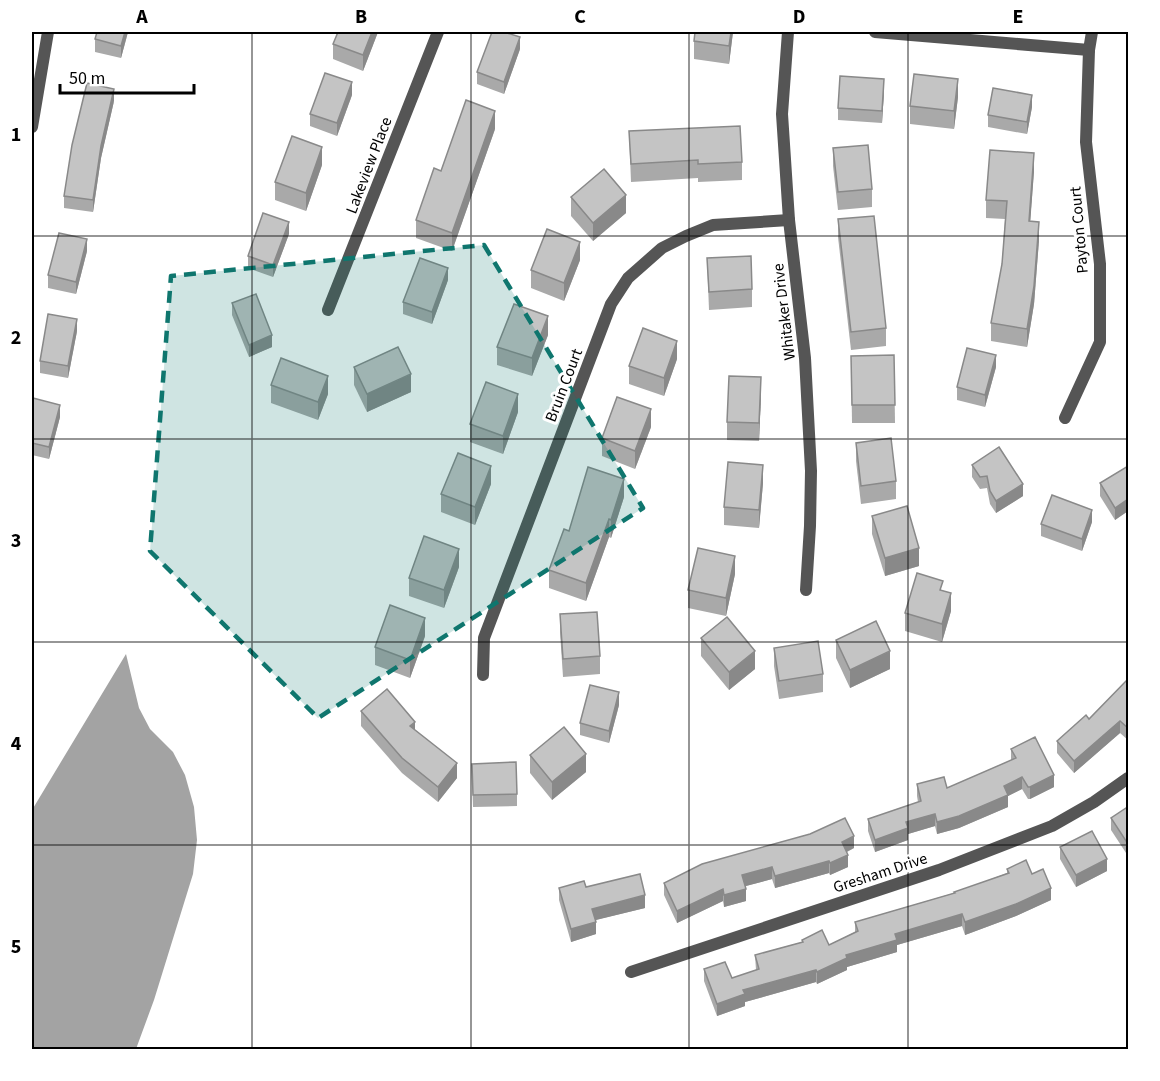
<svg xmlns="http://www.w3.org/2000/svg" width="1160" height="1081" font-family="'Source Sans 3',sans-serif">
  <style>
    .water { fill: #a3a3a3 }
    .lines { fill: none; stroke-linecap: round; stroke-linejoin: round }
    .street { stroke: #555; stroke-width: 12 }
    .wall { fill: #a9a9a9 }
    .shaded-wall { fill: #898989 }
    .building { fill: #c4c4c4; stroke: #898989; stroke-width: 1.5 }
    .marked { fill: #0f766e; fill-opacity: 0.2; stroke: #0f766e; stroke-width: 4.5; stroke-dasharray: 12 8; stroke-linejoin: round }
    .grid { fill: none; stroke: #000; stroke-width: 1.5; stroke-opacity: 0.55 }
    .labels { text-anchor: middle; stroke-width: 6; stroke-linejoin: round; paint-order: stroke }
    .street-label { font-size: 16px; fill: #000; stroke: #fff }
    .neatline { fill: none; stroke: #000; stroke-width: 2 }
    .grid-label { font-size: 20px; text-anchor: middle; font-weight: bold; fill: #000 }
  </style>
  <rect width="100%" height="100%" fill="#fff"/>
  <polygon class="water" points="126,654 139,708 150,729 173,752 185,775 194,807 197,840 193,874 154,1000 136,1049 32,1049 32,810"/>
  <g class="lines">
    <g class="street">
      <polyline points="788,32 782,114 789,220 805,358 811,471 810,526 806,590"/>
      <polyline points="875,32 1089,50"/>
      <polyline points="32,127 48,32"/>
      <polyline points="328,310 438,32"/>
      <polyline points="1065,418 1100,342 1100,264 1086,142 1089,50 1092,32"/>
      <polyline points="483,675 484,638 611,304 628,278 662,248 686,236 713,225 789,220"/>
      <polyline points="631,972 939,870 1052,826 1094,802 1128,778"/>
    </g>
  </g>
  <g class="wall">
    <polygon points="128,32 121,58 95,52 95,39"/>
    <polygon points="338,32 378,32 363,71 333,59 333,44"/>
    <polygon points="695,32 733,32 729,64 694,59 694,41"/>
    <polygon points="520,49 504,94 477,84 477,72"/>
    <polygon points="884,91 882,123 838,120 838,108"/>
    <polygon points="352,95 337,136 310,126 310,114"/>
    <polygon points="958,97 954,129 910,124 910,106"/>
    <polygon points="114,101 101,158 93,212 64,208 64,196"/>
    <polygon points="1032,107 1027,134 988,127 988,115"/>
    <polygon points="495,129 452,251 416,238 416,220 441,171"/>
    <polygon points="629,131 742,162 742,180 698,182 698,178 631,182"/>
    <polygon points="833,148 872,189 872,207 838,210 833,166"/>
    <polygon points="322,165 306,211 275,200 275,182"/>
    <polygon points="1034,171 1030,222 1039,240 1034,304 1027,347 991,341 991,323 1002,264 1005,219 986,218 986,200"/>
    <polygon points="571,197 626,213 593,241 571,216"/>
    <polygon points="838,219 886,328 886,346 851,350 838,237"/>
    <polygon points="289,234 273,277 248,268 248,256"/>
    <polygon points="87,251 76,294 48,288 48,275"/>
    <polygon points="707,258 752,289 752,307 709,310"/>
    <polygon points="580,260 564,301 531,288 531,270"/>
    <polygon points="448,280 432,324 403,314 403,302"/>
    <polygon points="232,303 272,347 249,357 232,315"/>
    <polygon points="77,331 68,378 40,373 40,361"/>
    <polygon points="548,335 532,376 497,365 497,347"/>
    <polygon points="894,355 895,423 852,423 851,356"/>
    <polygon points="677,359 664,396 629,384 629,366"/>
    <polygon points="354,367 411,392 367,412 354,385"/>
    <polygon points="996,367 985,407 957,400 957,387"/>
    <polygon points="271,385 328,394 318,420 271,403"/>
    <polygon points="761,395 759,441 727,440 727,422"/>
    <polygon points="32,405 60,417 49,459 32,455"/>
    <polygon points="518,412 503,454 470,442 470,424"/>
    <polygon points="651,427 635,469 602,456 602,438"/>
    <polygon points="856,443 896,481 896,499 861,504 856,461"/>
    <polygon points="972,465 1023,496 996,513 990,504 987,488 980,489 972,477"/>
    <polygon points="1128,466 1128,511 1115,520 1100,496 1100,483"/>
    <polygon points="763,483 759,528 724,525 724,507"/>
    <polygon points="491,484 475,525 441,512 441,494"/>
    <polygon points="624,497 611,538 609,537 586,601 549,588 549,570 569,531"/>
    <polygon points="872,516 919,566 885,576 872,534"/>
    <polygon points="1092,522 1082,551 1041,536 1041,524"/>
    <polygon points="459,567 444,608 409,596 409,578"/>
    <polygon points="735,574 726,616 688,608 688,590"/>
    <polygon points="943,590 951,611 942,642 905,631 905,613"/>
    <polygon points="560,614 600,656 600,674 563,677 560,632"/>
    <polygon points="425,636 410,678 375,665 375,647"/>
    <polygon points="701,638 755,669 729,690 701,656"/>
    <polygon points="836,640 890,669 850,688 836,658"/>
    <polygon points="774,648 823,674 823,692 779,699 774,666"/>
    <polygon points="1128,683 1128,740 1120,733 1074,773 1057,753 1057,741 1089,719"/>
    <polygon points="619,705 609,743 580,735 580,723"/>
    <polygon points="361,711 415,730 457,778 438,802 402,773 361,726"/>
    <polygon points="1011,749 1054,787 1030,799 1028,799 1022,789 1008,796 1008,807 959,828 937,834 935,826 908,834 908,840 875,852 868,831 868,819 918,802 917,796 917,784 947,788 1011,760"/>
    <polygon points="530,755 586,772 552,800 530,773"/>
    <polygon points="472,776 517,794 517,806 473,807"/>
    <polygon points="1128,811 1128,856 1111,830 1111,818"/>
    <polygon points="1060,847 1107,871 1076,887 1060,859"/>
    <polygon points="854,848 847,852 848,867 830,875 829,873 775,888 772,879 746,886 746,901 724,907 723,901 677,923 664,895 664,883"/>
    <polygon points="1007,869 1032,874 1051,900 1016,916 965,935 962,926 897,945 897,952 847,967 847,970 817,984 816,982 745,1002 745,1006 717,1016 704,981 704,969 732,978 756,970 755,955 802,942 802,940 829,945 855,932 855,922 954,893 1007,873"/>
    <polygon points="559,888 645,908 595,920 596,934 571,942 559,900"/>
  </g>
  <g class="shaded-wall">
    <polygon points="125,32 128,32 121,58 121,46"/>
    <polygon points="372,32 378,32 363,71 363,55"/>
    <polygon points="731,32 733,32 729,64 729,46"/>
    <polygon points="520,37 520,49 504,94 504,82"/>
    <polygon points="884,79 884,91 882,123 882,111"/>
    <polygon points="958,79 958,97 954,129 954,111"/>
    <polygon points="352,82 352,95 337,136 337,123"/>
    <polygon points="114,89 114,101 101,158 93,212 93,200 101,146"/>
    <polygon points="1032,95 1032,107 1027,134 1027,122"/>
    <polygon points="495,111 495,129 452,251 452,233"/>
    <polygon points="322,147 322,165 306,211 306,193"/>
    <polygon points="1034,153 1034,171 1029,239 1029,221"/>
    <polygon points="626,195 626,213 593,241 593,223"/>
    <polygon points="289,222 289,234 273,277 273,265"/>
    <polygon points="1039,222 1039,240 1034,304 1027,347 1027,329"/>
    <polygon points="87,239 87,251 76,294 76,282"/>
    <polygon points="580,242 580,260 564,301 564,283"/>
    <polygon points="448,268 448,280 432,324 432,312"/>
    <polygon points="548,316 548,335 532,376 532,358"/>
    <polygon points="77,319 77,331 68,378 68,366"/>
    <polygon points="272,335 272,347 249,357 249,345"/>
    <polygon points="677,341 677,359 664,396 664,378"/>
    <polygon points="996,355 996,367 985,407 985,395"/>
    <polygon points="411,374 411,392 367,412 367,394"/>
    <polygon points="328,376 328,394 318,420 318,402"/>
    <polygon points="761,377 761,395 759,441 759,423"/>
    <polygon points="518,394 518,412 503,454 503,436"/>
    <polygon points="60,405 60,417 49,459 49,447"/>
    <polygon points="651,409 651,427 635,469 635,451"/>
    <polygon points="763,465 763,483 759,528 759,510"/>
    <polygon points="491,466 491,484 475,525 475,507"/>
    <polygon points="624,479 624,497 611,538 611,520"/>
    <polygon points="1023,484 1023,496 996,513 996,501"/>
    <polygon points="1128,499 1128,511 1115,520 1115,508"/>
    <polygon points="1092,510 1092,522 1082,551 1082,539"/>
    <polygon points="609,519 609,537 586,601 586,583"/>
    <polygon points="919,548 919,566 885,576 885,558"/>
    <polygon points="459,549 459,567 444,608 444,590"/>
    <polygon points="735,556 735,574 726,616 726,598"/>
    <polygon points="951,593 951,611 942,642 942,624"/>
    <polygon points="425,618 425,636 410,678 410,660"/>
    <polygon points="755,651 755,669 729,690 729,672"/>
    <polygon points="890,651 890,669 850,688 850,670"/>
    <polygon points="619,692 619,705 609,743 609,731"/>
    <polygon points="1120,721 1120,733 1074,773 1074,761"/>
    <polygon points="415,722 415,737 410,726"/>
    <polygon points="586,754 586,772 552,800 552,782"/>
    <polygon points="457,763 457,778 438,802 438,787"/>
    <polygon points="1054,775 1054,787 1030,799 1030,787"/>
    <polygon points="1022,777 1022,789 1008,796 1008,807 959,828 937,834 937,822"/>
    <polygon points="935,814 935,826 908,834 908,840 875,852 875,840 906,822"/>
    <polygon points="854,836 854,848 842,854 842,842"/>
    <polygon points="848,855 848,867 830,875 830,863"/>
    <polygon points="1107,859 1107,871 1076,887 1076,875"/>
    <polygon points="829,861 829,873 775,888 775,876"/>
    <polygon points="772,867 772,879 742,887 742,875"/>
    <polygon points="1051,888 1051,900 1016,916 965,935 965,922"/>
    <polygon points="723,889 723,901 677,923 677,911"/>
    <polygon points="746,889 746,901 724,907 724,895"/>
    <polygon points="645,895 645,908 592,921 592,909"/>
    <polygon points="962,914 962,926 897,945 897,952 847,967 847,970 817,984 817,972 846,955 895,934"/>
    <polygon points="596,922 596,934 571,942 571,929"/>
    <polygon points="816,970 816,982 745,1002 745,1006 717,1016 717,1004 743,990"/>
  </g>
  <g class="building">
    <polygon points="97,32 125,32 121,46 95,39"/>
    <polygon points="338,32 372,32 363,55 333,44"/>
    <polygon points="492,32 504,32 520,37 504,82 477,72"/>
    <polygon points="695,32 731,32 729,46 694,41"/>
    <polygon points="325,73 352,82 337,123 310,114"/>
    <polygon points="914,74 958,79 954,111 910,106"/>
    <polygon points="840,76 884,79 882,111 838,108"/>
    <polygon points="87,83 114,89 101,146 93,200 64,196 72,145"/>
    <polygon points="993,88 1032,95 1027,122 988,115"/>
    <polygon points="466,100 495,111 452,233 416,220 434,168 441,171"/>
    <polygon points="740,126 742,162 698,164 698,160 631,164 629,131"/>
    <polygon points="292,136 322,147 306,193 275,182"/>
    <polygon points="868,145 872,189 838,192 833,148"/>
    <polygon points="990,150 1034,153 1029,221 1039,222 1034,286 1027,329 991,323 1002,264 1007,201 986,200"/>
    <polygon points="604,169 626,195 593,223 571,197"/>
    <polygon points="263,213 289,222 273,265 248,256"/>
    <polygon points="874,216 886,328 851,332 838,219"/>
    <polygon points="547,229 580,242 564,283 531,270"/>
    <polygon points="59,233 87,239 76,282 48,275"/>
    <polygon points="751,256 752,289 709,292 707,258"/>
    <polygon points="420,258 448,268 432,312 403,302"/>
    <polygon points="256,294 272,335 249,345 232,303"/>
    <polygon points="514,304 548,316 532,358 497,347"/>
    <polygon points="48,314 77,319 68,366 40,361"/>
    <polygon points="643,328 677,341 664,378 629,366"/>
    <polygon points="398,347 411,374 367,394 354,367"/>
    <polygon points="967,348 996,355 985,395 957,387"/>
    <polygon points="894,355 895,405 852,405 851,356"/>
    <polygon points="281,358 328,376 318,402 271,385"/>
    <polygon points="729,376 761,377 759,423 727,422"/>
    <polygon points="486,382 518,394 503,436 470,424"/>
    <polygon points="617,397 651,409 635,451 602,438"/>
    <polygon points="33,398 60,405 49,447 32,443 32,405"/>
    <polygon points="891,438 896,481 861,486 856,443"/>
    <polygon points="999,447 1023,484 996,501 990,491 987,476 980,477 972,465"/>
    <polygon points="458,453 491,466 475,507 441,494"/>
    <polygon points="728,462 763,465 759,510 724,507"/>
    <polygon points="1128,466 1128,499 1115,508 1100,483"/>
    <polygon points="588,467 624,479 611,520 609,519 586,583 549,570 564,529 569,531"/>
    <polygon points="1052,495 1092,510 1082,539 1041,524"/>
    <polygon points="907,506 919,548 885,558 872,516"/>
    <polygon points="424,536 459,549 444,590 409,578"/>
    <polygon points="698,548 735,556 726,598 688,590"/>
    <polygon points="917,573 943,581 940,590 951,593 942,624 905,613"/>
    <polygon points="390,605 425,618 410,660 375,647"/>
    <polygon points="597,612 600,656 563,659 560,614"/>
    <polygon points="727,617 755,651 729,672 701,638"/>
    <polygon points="876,621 890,651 850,670 836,640"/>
    <polygon points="818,641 823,674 779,681 774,648"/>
    <polygon points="1126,681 1128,683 1128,728 1120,721 1074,761 1057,741 1086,715 1089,719"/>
    <polygon points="590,685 619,692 609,731 580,723"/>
    <polygon points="387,689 415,722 410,726 457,763 438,787 402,758 361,711"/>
    <polygon points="564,727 586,754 552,782 530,755"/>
    <polygon points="1035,737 1054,775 1030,787 1028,787 1022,777 1004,786 1008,795 959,816 937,822 935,814 906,822 908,828 875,840 868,819 921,801 917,784 944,777 947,788 1016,758 1011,749"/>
    <polygon points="516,762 517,794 473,795 472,764"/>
    <polygon points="1126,808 1128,811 1128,844 1111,818"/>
    <polygon points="845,818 854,836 842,842 848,855 830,863 829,861 775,876 772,867 742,875 746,889 724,895 723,889 677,911 664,883 702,864 810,834"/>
    <polygon points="1092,831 1107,859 1076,875 1060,847"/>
    <polygon points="1026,860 1032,874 1043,869 1051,888 1016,904 965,922 962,914 895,934 897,940 846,955 847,958 817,972 816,970 743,990 745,994 717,1004 704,969 725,962 732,978 759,969 755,955 803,942 802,940 822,930 829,945 858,931 855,922 955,893 954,892 1009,873 1007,869"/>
    <polygon points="640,874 645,895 592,909 596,922 571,929 559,888 584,881 586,887"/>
  </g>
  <path class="marked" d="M 484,245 L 643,508 L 318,718 L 150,551 L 171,276 Z"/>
  <path class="grid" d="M 252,32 L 252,1050M 471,32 L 471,1050M 689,32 L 689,1050M 908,32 L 908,1050M 32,236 L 1128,236M 32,439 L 1128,439M 32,642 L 1128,642M 32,845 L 1128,845"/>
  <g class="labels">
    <g class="street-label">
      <text transform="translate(368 165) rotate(-69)" y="6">Lakeview Place</text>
      <text transform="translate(1078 230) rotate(-95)" y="6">Payton Court</text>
      <text transform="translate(783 312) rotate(-97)" y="6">Whitaker Drive</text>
      <text transform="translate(563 385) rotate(-69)" y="6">Bruin Court</text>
      <text transform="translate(880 872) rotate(-18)" y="6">Gresham Drive</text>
    </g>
  </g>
  <rect width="1160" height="1081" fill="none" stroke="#ffffff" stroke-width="66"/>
  <path d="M60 84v9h134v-9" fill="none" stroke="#000000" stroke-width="3"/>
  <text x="69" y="84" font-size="18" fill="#000000" stroke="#ffffff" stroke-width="4.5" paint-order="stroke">50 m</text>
  <rect x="33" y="33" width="1094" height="1015" class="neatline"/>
  <g class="grid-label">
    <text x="142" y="23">A</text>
    <text x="361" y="23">B</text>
    <text x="580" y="23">C</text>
    <text x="799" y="23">D</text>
    <text x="1018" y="23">E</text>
    <text x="16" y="141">1</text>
    <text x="16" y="344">2</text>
    <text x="16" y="547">3</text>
    <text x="16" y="750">4</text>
    <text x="16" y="953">5</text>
  </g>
</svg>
